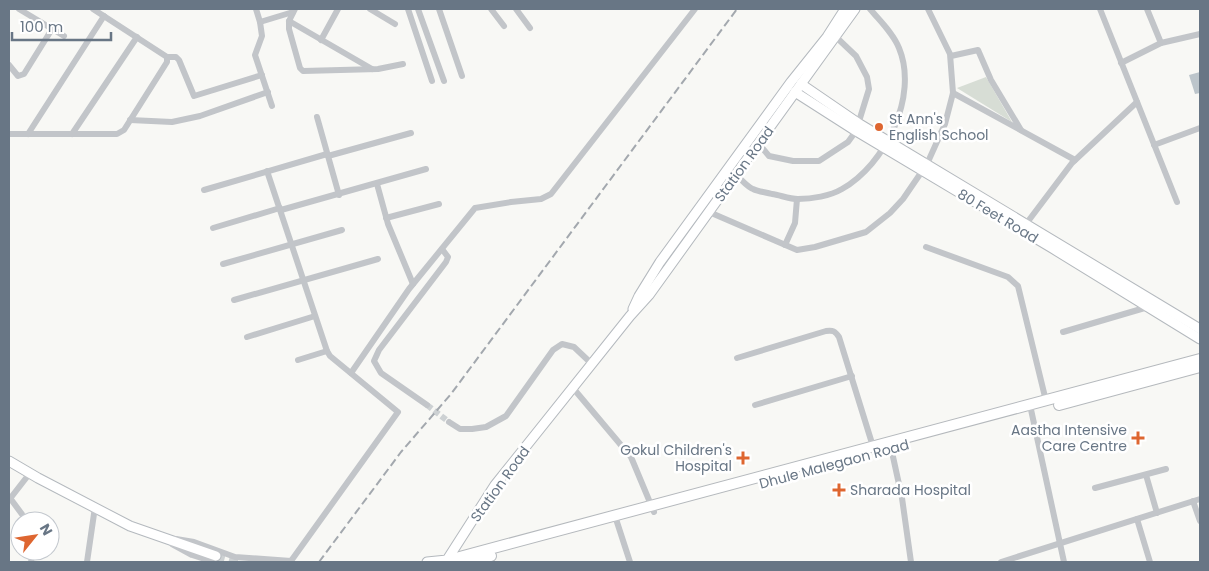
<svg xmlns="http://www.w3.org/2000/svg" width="1209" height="571" font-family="Poppins,sans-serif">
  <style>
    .green { fill: #d7ddd5 }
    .water { fill: #bcc5cb }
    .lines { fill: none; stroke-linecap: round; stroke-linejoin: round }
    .street-tunnel { stroke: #cdd1d3; stroke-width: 6; stroke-dasharray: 6 3; stroke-linecap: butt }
    .secondary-tunnel { stroke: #cdd1d3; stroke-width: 9; stroke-dasharray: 9 4.5; stroke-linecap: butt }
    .secondary-casing { stroke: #b4b9be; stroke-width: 11 }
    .primary-casing { stroke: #b5b9bd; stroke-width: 12 }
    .street { stroke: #c2c5c9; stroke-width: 6 }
    .secondary { stroke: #fff; stroke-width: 9 }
    .primary { stroke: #fff; stroke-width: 10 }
    .rail { stroke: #a3a8ae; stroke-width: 2; stroke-dasharray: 8 4; stroke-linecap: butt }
    .poi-dot { fill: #de6630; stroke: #fff; stroke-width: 2 }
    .labels { text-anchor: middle; stroke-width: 5; stroke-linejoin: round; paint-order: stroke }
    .poi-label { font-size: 14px; fill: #687685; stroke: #fff; text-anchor: start }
    .street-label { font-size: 14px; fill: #687685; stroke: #fff }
  </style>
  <rect width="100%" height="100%" fill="#f8f8f5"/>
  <polygon class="green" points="986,77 1012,122 957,88"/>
  <polygon class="water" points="1200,72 1200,93 1195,94 1189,75"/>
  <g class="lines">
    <polyline class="street-tunnel" points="427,405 449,422"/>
    <polyline class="secondary-tunnel" points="216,556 240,562"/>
    <defs>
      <g id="secondary">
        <polyline points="801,84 858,123 1200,329"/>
        <polyline points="795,92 856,131 1052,248 1200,339"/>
        <polyline points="633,309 639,296 660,262 791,82 827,37 845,9"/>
        <polyline points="9,461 38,478 130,526 216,556"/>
        <polyline points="427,562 447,560 495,485 630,316 649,295 855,9"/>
      </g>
      <g id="primary">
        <polyline points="1059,405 1200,367"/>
        <polyline points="441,562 1200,359"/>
        <polyline points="468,562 491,556"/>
      </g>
    </defs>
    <use href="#secondary" class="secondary-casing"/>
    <use href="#primary" class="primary-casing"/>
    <g class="street">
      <polyline points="19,9 64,36"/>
      <polyline points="256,9 260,22 262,36 255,55 272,106"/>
      <polyline points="295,9 289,21 289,29 300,68 303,71 378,69 403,64"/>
      <polyline points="370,9 395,24"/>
      <polyline points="408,9 432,81"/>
      <polyline points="418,9 444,81"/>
      <polyline points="439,9 462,76"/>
      <polyline points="491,9 504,26"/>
      <polyline points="516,9 530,28"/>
      <polyline points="1100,9 1177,202"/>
      <polyline points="1147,9 1161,43"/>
      <polyline points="289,21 372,69"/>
      <polyline points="260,22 293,12"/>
      <polyline points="321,40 338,9"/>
      <polyline points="951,56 978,50 991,80 1021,130"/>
      <polyline points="167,57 176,57 179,60 194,96 262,75"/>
      <polyline points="1121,63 1161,43 1200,34"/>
      <polyline points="9,65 18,76 24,74 52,29"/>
      <polyline points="953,93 1075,160"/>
      <polyline points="317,117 339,195"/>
      <polyline points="130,120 172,122 200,116 268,92"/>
      <polyline points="9,134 117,134 124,130 167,62 167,57 93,9"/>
      <polyline points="28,134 104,16"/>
      <polyline points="72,134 137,37"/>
      <polyline points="758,143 769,156 793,161 819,161 848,142 856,131 869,89 867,77 856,56 835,36"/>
      <polyline points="1154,145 1200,128"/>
      <polyline points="328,156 411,133"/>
      <path d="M 736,175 C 741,179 747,187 753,189 C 759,192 766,192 772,194 C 780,195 789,199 798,199 C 812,199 830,196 842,189 C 885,165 919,96 899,48 C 893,33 880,21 870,9"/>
      <polyline points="377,184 388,224 413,284"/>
      <polyline points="204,190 327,154"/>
      <polyline points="281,210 426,169"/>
      <polyline points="709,212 797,250 815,247 866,232 890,213 903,199 927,164 945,124 953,93 950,54 928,9"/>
      <polyline points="386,218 439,204"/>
      <polyline points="1026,224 1072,163 1137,102"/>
      <polyline points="213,228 280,208"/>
      <polyline points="785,245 795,223 797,199"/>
      <polyline points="926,247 1008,277 1018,286 1046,401"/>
      <polyline points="223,264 342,230"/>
      <polyline points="234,300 378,259"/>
      <polyline points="1063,332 1148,307"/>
      <polyline points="247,337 315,316"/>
      <path d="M 737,358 L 826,331 C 833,330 835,331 839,337 L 875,453"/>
      <polyline points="298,360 327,351"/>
      <polyline points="351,373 409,289 475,208 511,202 541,199 551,194 695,9"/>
      <polyline points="573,388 631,457 654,512"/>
      <polyline points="427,405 381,373 374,361 379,350 446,262 448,257 442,249"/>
      <polyline points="755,405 852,376"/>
      <polyline points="1030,405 1064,562"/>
      <polyline points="449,422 460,429 472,429 486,427 506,416 553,350 562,344 574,347 592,364"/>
      <polyline points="890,443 902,498 911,562"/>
      <polyline points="1146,475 1157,513"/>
      <polyline points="1095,488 1166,469"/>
      <polyline points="10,498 27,521"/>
      <polyline points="9,500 30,473"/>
      <polyline points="1193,501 1200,521"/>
      <polyline points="615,516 630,562"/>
      <polyline points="1137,519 1150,562"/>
      <polyline points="176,539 194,542 235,557 291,561 398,412 330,356 327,351 267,171"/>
      <polyline points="172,544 192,555 214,562"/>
      <polyline points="31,562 33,551"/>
      <polyline points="87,562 95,507"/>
      <polyline points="1001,562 1200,499"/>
    </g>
    <use href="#secondary" class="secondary"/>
    <use href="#primary" class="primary"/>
    <polyline class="rail" points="319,562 401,452 451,394 737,9"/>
  </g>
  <g class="poi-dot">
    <circle cx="879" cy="127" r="5"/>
    <path d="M1135.5 430.5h5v5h5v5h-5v5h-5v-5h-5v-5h5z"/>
    <path d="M740.5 450.5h5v5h5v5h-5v5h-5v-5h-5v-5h5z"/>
    <path d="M836.5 482.5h5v5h5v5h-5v5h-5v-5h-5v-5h5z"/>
  </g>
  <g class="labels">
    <g class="poi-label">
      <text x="889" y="124">St Ann's<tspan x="889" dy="16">English School</tspan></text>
      <text x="1127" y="435" text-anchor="end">Aastha Intensive<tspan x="1127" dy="16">Care Centre</tspan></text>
      <text x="732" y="455" text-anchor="end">Gokul Children's<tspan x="732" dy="16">Hospital</tspan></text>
      <text x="850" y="495">Sharada Hospital</text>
    </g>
    <g class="street-label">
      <text transform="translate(744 164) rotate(-54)" y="5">Station Road</text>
      <text transform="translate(998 216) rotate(31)" y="5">80 Feet Road</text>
      <text transform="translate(834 464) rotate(-15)" y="5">Dhule Malegaon Road</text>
      <text transform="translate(500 484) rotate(-54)" y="5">Station Road</text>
    </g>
  </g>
  <rect width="1209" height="571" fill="none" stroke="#687685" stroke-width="20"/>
  <g transform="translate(35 536) rotate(60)"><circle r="24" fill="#ffffff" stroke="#c3c8ce"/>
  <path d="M0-4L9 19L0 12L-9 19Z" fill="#de6630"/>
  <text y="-8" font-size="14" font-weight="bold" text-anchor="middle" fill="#687685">N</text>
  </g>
  <path d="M12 32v8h99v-8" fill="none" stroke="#687685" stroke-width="2.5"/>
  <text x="20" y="32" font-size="15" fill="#687685" stroke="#ffffff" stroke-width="4" paint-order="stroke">100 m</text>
</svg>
